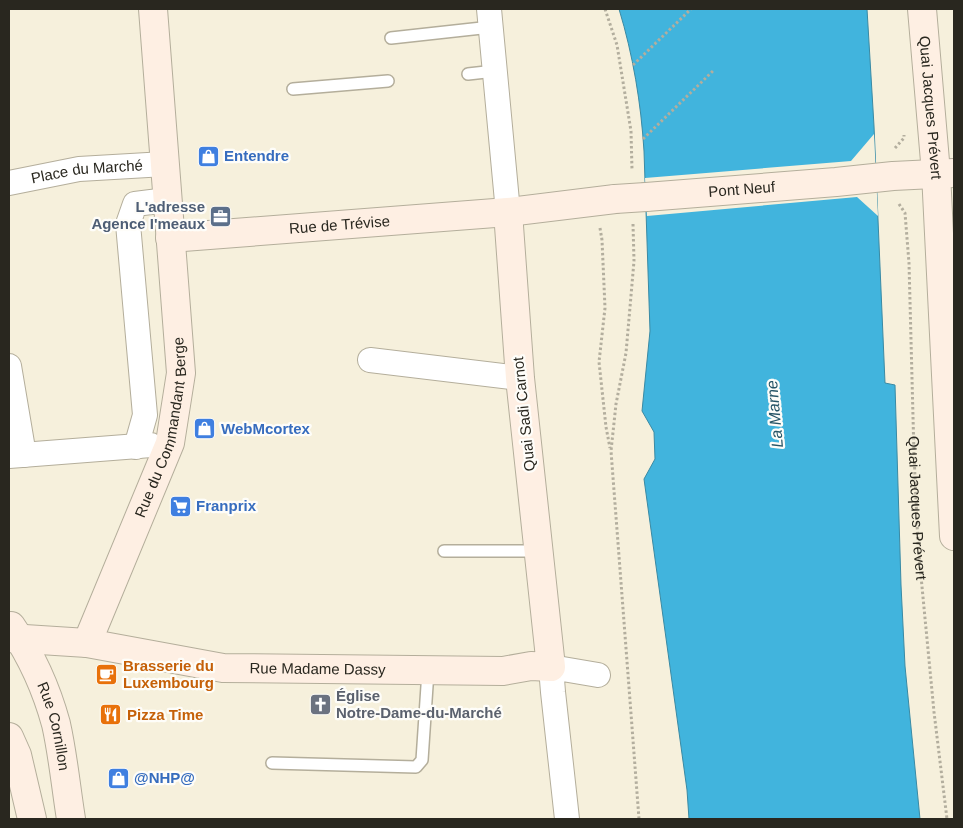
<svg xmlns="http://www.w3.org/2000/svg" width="963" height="828" font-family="Arial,sans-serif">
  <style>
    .water { fill: #41b4dd; stroke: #3a8aa4 }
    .pier { fill: #f6f0dc }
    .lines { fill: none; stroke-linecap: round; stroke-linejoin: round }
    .lane-casing { stroke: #b4ae9b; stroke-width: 14 }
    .street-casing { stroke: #b4ae9b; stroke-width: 26 }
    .secondary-casing { stroke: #b4ae9b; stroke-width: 30 }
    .path { stroke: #b3ae9e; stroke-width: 3; stroke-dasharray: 2.5 2.5; stroke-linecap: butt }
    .lane { stroke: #fff; stroke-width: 11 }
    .street { stroke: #fff; stroke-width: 24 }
    .secondary { stroke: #feefe3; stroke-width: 28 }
    .secondary-bridge-casing { stroke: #b4ae9b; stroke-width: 30; stroke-linecap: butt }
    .secondary-bridge { stroke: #feefe3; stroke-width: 28 }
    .labels { text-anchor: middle; stroke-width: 4.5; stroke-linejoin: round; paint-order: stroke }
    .street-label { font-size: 15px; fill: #29271f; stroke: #fefdf9 }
    .shop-label { font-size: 15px; font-weight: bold; fill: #366cbe; stroke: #fefdf9; text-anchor: start }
    .service-label { font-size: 15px; font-weight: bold; fill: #4e5e75; stroke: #fefdf9; text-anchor: end }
    .food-label { font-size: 15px; font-weight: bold; fill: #c56008; stroke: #fefdf9; text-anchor: start }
    .worship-label { font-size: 15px; font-weight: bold; fill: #5b616d; stroke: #fefdf9; text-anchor: start }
    .water-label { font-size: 16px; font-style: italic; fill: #275567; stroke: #fefdf9 }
  </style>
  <rect width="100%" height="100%" fill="#f6f0dc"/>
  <path class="water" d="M 619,9 L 867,9 L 874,126 L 885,383 L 895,385 L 901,585 L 905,666 L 920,819 L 689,819 L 687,790 L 644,479 L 655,459 L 654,432 L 642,411 L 650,331 L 644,151 C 641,103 633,55 619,9 Z"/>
  <polygon class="pier" points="874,134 878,216 857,197 647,216 645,178 851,161"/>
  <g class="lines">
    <defs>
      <g id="lane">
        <polyline points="391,38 491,27"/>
        <polyline points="468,74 495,71"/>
        <polyline points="293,89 388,81"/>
        <polyline points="444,551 539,551"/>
        <polyline points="272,763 416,767 422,760 428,671"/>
      </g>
      <g id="street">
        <polyline points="489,9 508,212"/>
        <path id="s2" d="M 9,183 L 79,169 L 165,164"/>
        <polyline points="370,360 520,378"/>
        <polyline points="9,366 24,455"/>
        <polyline points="136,447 145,415 128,224 135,204 167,200"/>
        <polyline points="9,456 151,445"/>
        <polyline points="567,819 553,692 551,667 598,675"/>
      </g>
      <g id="secondary">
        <path id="s3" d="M 922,9 L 936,173 L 954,536"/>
        <path id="s4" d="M 646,197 L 836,182 L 893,176 L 954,173"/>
        <path id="s5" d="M 170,238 L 508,212 L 615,199"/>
        <path id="s6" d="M 11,626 C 31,655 47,691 56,724 C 63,755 66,788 71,819"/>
        <path id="s7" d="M 9,638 L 87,643 L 223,668 L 503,671 L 531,666 L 551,667 L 520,378 L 508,212"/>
        <path id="s8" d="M 87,643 L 170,443 L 181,373 L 153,9"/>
        <polyline points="9,737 17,755 32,819"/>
      </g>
    </defs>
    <use href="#lane" class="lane-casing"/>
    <use href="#street" class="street-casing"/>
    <use href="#secondary" class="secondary-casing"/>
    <g class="path">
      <polyline points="605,9 617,45 631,131 632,170"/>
      <polyline points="633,65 691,9"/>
      <polyline points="643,139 714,70"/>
      <polyline points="895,148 904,138 904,135"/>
      <path id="s1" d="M 899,204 L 905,213 L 909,263 L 914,455 L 918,545 L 934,712 L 947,819"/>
      <polyline points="633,224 634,261 626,353 616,404 611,451 639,819"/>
      <polyline points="600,228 602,240 605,308 599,362 606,427 610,448"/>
    </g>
    <use href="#lane" class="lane"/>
    <use href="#street" class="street"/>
    <use href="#secondary" class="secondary"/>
    <defs>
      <polyline id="secondary-bridge" points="615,199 646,197"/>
    </defs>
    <use href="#secondary-bridge" class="secondary-bridge-casing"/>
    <use href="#secondary-bridge" class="secondary-bridge"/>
  </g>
  <defs>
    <symbol id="shop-square" viewBox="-11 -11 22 22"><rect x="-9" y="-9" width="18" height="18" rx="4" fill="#3f7fe0" stroke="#fefdf9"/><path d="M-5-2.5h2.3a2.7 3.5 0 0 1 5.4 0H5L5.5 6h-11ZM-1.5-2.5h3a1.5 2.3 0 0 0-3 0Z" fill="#fff"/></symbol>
    <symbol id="office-square" viewBox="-11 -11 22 22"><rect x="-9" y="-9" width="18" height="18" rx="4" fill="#5c6f8a" stroke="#fefdf9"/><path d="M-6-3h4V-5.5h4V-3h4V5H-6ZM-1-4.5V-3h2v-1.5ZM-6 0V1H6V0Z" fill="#fff"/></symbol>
    <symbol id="supermarket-square" viewBox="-11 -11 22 22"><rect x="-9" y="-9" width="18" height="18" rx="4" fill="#3f7fe0" stroke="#fefdf9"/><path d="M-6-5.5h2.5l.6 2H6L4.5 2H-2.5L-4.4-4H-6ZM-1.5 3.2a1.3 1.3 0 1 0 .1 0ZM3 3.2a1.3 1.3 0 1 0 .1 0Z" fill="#fff"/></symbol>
    <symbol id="cafe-square" viewBox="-11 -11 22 22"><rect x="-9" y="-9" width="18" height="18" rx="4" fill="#e8710a" stroke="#fefdf9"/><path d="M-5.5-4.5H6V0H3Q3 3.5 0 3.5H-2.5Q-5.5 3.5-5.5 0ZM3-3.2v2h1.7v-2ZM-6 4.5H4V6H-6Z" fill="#fff"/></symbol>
    <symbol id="church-square" viewBox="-11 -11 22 22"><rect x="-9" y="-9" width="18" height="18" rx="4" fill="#6b7280" stroke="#fefdf9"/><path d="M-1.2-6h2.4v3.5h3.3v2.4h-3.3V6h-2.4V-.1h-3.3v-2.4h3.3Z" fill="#fff"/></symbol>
    <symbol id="restaurant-square" viewBox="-11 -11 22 22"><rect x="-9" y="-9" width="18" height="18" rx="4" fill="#e8710a" stroke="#fefdf9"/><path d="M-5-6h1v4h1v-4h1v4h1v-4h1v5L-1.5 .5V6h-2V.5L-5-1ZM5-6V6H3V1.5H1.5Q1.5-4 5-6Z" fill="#fff"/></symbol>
  </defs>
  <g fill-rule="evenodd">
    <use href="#shop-square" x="196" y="144" width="25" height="25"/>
    <use href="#office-square" x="208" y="204" width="25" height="25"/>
    <use href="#shop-square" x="192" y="416" width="25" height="25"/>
    <use href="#supermarket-square" x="168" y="494" width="25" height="25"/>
    <use href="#cafe-square" x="94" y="662" width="25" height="25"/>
    <use href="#church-square" x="308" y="692" width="25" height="25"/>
    <use href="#restaurant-square" x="98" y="702" width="25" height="25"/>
    <use href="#shop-square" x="106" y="766" width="25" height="25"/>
  </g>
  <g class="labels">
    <g class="street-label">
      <text dy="5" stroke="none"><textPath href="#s3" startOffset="99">Quai Jacques Prévert</textPath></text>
      <text dy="5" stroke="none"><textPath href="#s2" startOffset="79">Place du Marché</textPath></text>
      <text dy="5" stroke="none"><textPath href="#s4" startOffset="96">Pont Neuf</textPath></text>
      <text dy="5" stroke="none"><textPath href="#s5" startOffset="170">Rue de Trévise</textPath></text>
      <text transform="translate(524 414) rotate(-96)" y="5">Quai Sadi Carnot</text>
      <text dy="5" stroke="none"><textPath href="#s8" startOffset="230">Rue du Commandant Berge</textPath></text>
      <text dy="5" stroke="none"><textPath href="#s1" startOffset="306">Quai Jacques Prévert</textPath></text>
      <text dy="5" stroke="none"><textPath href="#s7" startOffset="311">Rue Madame Dassy</textPath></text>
      <text dy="5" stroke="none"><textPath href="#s6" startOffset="110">Rue Cornillon</textPath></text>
    </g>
    <g class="shop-label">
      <text x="224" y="161">Entendre</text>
      <text x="221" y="434">WebMcortex</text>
      <text x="196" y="511">Franprix</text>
      <text x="134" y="783">@NHP@</text>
    </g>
    <g class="service-label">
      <text x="205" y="212">L'adresse<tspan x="205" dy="17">Agence I'meaux</tspan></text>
    </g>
    <g class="food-label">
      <text x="123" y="671">Brasserie du<tspan x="123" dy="17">Luxembourg</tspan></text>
      <text x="127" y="720">Pizza Time</text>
    </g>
    <g class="worship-label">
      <text x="336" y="701">Église<tspan x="336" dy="17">Notre-Dame-du-Marché</tspan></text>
    </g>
    <g class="water-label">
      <text transform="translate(774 414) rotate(-95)" y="6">La Marne</text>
    </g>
  </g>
  <rect width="963" height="828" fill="none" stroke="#29271f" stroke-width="20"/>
</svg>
